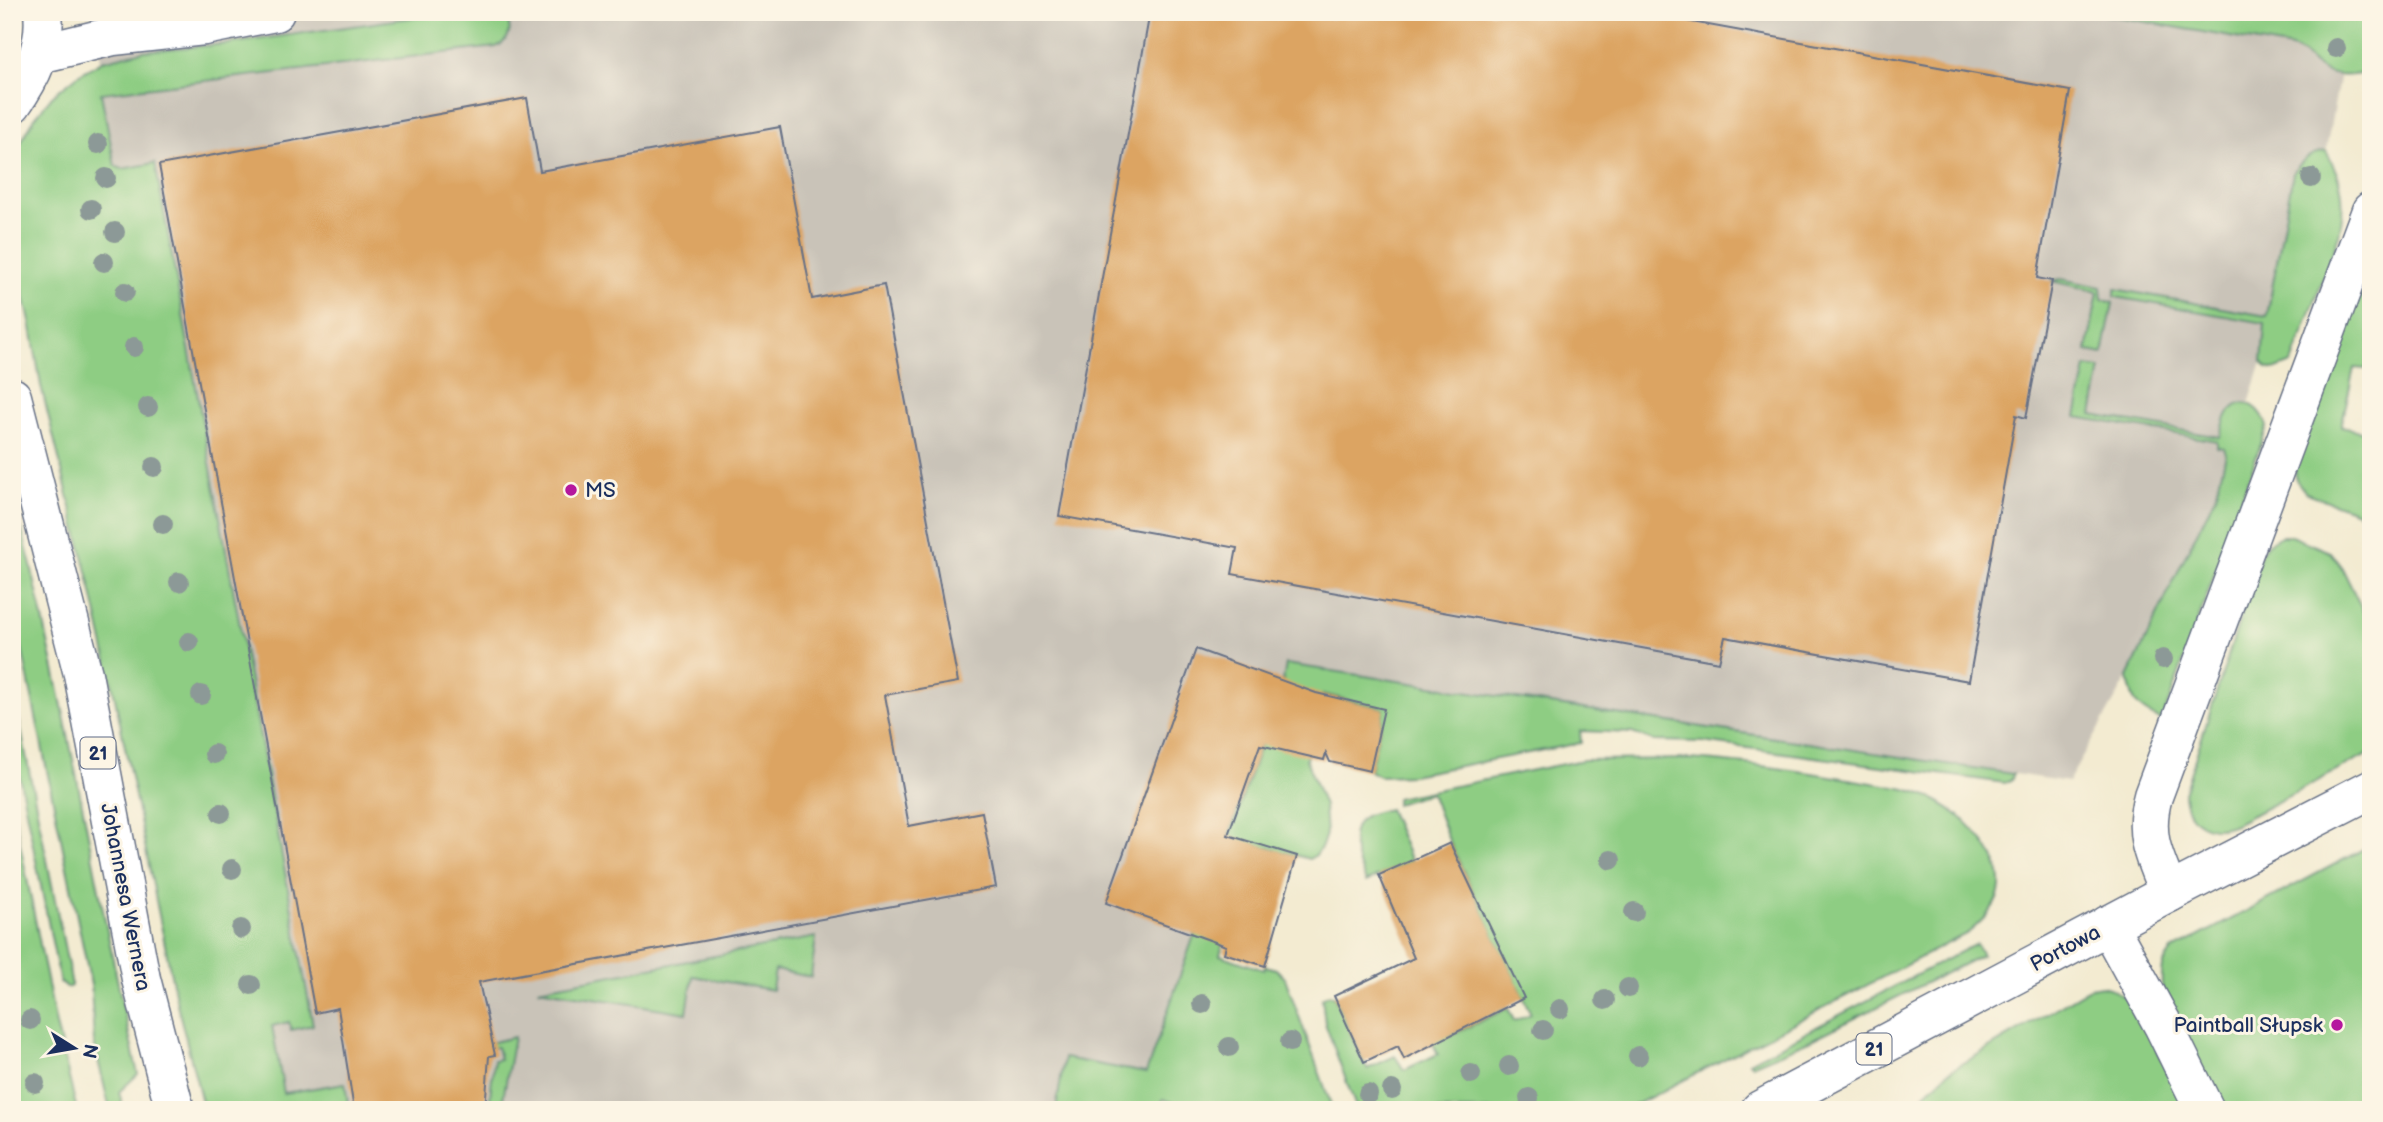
<svg xmlns="http://www.w3.org/2000/svg" width="2383" height="1122" font-family="'Balsamiq Sans',sans-serif">
  <style>
    .industrial { fill: #c9c3b8 }
    .green { fill: #8ecd83; stroke: #547e70; stroke-width: 2 }
    .building { fill: #dca462 }
    .lines { fill: none; stroke-linecap: round; stroke-linejoin: round }
    .minor-casing { stroke: #677186; stroke-width: 41 }
    .major-casing { stroke: #677186; stroke-width: 41 }
    .minor { stroke: #fff; stroke-width: 38 }
    .major { stroke: #fff; stroke-width: 38 }
    .tree { fill: #8c9997 }
    .poi-dot { fill: #b5179e; stroke: #fcf5e5; stroke-width: 2.5 }
    .labels { text-anchor: middle; stroke-width: 6; stroke-linejoin: round; paint-order: stroke }
    .shield { fill: #fcf5e5; stroke: #5e6a86; stroke-width: 2 }
    .shield-label { font-size: 19px; font-weight: bold; fill: #1b2f5e }
    .poi-label { font-size: 21px; fill: #1b2f5e; stroke: #fcf5e5; text-anchor: start }
    .street-label { font-size: 21px; fill: #1b2f5e; stroke: #fcf5e5 }
  </style>
  <rect width="100%" height="100%" fill="#fcf5e5"/>
  <filter id="ink" filterUnits="userSpaceOnUse"><feTurbulence type="fractalNoise" baseFrequency=".0143" numOctaves="2"/><feDisplacementMap in="SourceGraphic" scale="14" xChannelSelector="R" yChannelSelector="G"/><feConvolveMatrix kernelMatrix="1 2 1 2 8 2 1 2 1" color-interpolation-filters="sRGB"/></filter>
  <filter id="wash" filterUnits="userSpaceOnUse"><feTurbulence type="fractalNoise" baseFrequency=".00686" numOctaves="4" result="noise"/><feDisplacementMap in="SourceGraphic" scale="28" xChannelSelector="R" yChannelSelector="G"/><feGaussianBlur stdDeviation="1.57" result="paint"/><feColorMatrix in="noise" values="0 0 0 0 0 0 0 0 0 0 0 0 0 0 0 0 0 1.4 0 .05"/><feComposite in="paint" operator="in"/></filter>
  <g filter="url(#wash)">
    <rect width="100%" height="100%" fill="#f3ebd1"/>
    <polygon class="industrial" points="99,12 2371,12 2371,38 2347,34 2305,266 2266,323 2262,362 2249,404 2226,454 2216,496 2190,546 2128,677 2068,782 1313,668 1160,1110 288,1110 101,93"/>
    <g class="green">
      <path d="M 476,12 L 501,12 C 514,24 512,40 496,47 L 101,93 L 115,166 L 122,169 L 155,163 L 313,1025 L 291,1030 L 289,1022 L 272,1026 L 284,1093 L 345,1083 L 349,1110 L 204,1110 L 177,1004 L 113,688 L 91,588 L 41,386 L 30,321 L 12,248 L 12,165 L 18,147 L 34,119 L 52,96 L 78,75 L 102,61 L 143,51 L 227,44 L 409,18 Z"/>
      <path d="M 2090,12 L 2371,12 L 2371,71 C 2351,77 2333,79 2315,65 C 2307,58 2303,52 2292,48 Z"/>
      <path d="M 2326,151 C 2343,181 2346,200 2339,235 L 2292,363 L 2274,370 L 2267,368 L 2262,362 L 2265,323 L 2115,297 L 2115,289 L 2267,316 L 2293,173 C 2302,160 2310,153 2326,151 Z"/>
      <polygon points="2371,267 2371,357 2366,369 2354,368 2341,427 2371,433 2371,517 2306,493 2296,480 2295,466"/>
      <polygon points="2061,279 2101,287 2102,299 2113,303 2103,354 2087,351 2098,292 2052,281"/>
      <path d="M 2086,367 L 2101,369 L 2092,415 L 2220,437 C 2223,429 2224,417 2230,411 C 2246,393 2263,410 2267,427 L 2162,721 C 2138,710 2132,704 2128,677 L 2190,546 L 2216,496 L 2226,454 L 2224,448 L 2217,447 L 2217,441 L 2076,417 Z"/>
      <path d="M 12,496 C 28,547 39,600 50,651 C 82,792 105,934 138,1074 L 119,1092 L 124,1110 L 110,1110 L 94,1043 L 91,985 L 12,600 Z"/>
      <path d="M 2281,536 L 2291,536 L 2330,552 L 2342,568 L 2366,617 L 2371,615 L 2371,753 L 2235,824 C 2209,835 2185,822 2184,793 L 2261,554 L 2267,544 Z"/>
      <polygon points="1286,664 2013,774 2012,779 2005,783 1703,742 1654,741 1632,733 1580,731 1581,743 1412,775 1379,776 1370,771 1384,709 1323,694 1306,759 1324,806 1326,834 1322,846 1316,855 1309,859 1252,843 1220,955 1264,970 1265,966 1276,969 1285,978 1333,1110 1188,1110 1186,1107 1163,1099 1159,1110 1056,1110 1064,1058 1146,1073 1283,681"/>
      <polygon points="12,685 71,980 71,986 67,988 60,982 12,740"/>
      <path d="M 1691,759 C 1747,763 1804,771 1860,781 C 1882,785 1906,787 1927,796 C 1957,809 1985,836 1997,866 C 2008,895 1989,916 1968,933 L 1626,1110 L 1357,1110 L 1325,1023 L 1322,998 L 1329,994 L 1334,996 L 1367,1069 L 1395,1056 L 1404,1070 L 1438,1054 L 1430,1038 L 1452,1035 L 1508,1008 L 1514,1021 L 1531,1014 L 1450,843 L 1431,793 L 1396,804 L 1396,798 L 1583,760 Z"/>
      <polygon points="12,803 56,1025 77,1110 12,1110"/>
      <path d="M 1389,809 L 1411,861 L 1366,882 C 1358,862 1341,829 1367,815 C 1374,812 1382,811 1389,809 Z"/>
      <path d="M 2371,845 L 2371,1110 L 2223,1110 L 2162,987 C 2161,971 2162,962 2173,950 Z"/>
      <polygon points="816,937 811,977 775,970 772,990 693,976 687,1013 538,989"/>
      <polygon points="1976,944 1982,955 1811,1040 1752,1065 1749,1062"/>
      <polygon points="2102,986 2112,989 2136,1005 2187,1110 1908,1110 1947,1073 2090,988"/>
      <polygon points="514,1037 501,1110 493,1110 490,1097 494,1060 500,1059 497,1047 486,1048 485,1044"/>
    </g>
    <g id="blocks">
      <g class="building">
        <polygon points="1150,12 1296,12 1333,19 1334,12 1637,12 2070,91 2037,278 2052,281 2026,418 2016,415 1969,681 1725,637 1719,662 1232,574 1237,548 1059,516"/>
        <polygon points="527,98 540,171 780,127 812,299 884,285 958,682 885,695 909,826 982,812 996,887 479,982 495,1055 489,1056 485,1110 354,1110 338,1008 315,1013 159,165"/>
        <polygon points="1196,649 1316,693 1384,709 1370,771 1330,762 1326,753 1324,760 1260,745 1228,835 1297,856 1265,966 1224,953 1226,946 1106,903"/>
        <polygon points="1450,843 1524,998 1404,1059 1398,1046 1364,1062 1334,996 1414,958 1379,875"/>
      </g>
    </g>
  </g>
  <g filter="url(#ink)">
    <use href="#blocks" fill-opacity="0" stroke="#677186" stroke-width="2"/>
    <g class="lines">
      <defs>
        <g id="minor">
          <polyline points="39,54 113,36 204,26 275,12"/>
          <path d="M 2169,893 C 2154,857 2142,835 2153,796 L 2371,211"/>
          <polyline points="2108,925 2163,1025 2205,1110"/>
        </g>
        <g id="major">
          <path d="M 12,104 C 31,78 47,45 43,12"/>
          <polyline points="12,397 83,674 141,979 175,1110"/>
          <polyline points="1760,1110 2169,893 2371,789"/>
        </g>
      </defs>
      <use href="#minor" class="minor-casing"/>
      <use href="#major" class="major-casing"/>
      <use href="#minor" class="minor"/>
      <use href="#major" class="major"/>
    </g>
    <g class="tree">
      <circle cx="2336" cy="48" r="10"/>
      <circle cx="98" cy="144" r="10"/>
      <circle cx="106" cy="178" r="10"/>
      <circle cx="2311" cy="178" r="10"/>
      <circle cx="91" cy="209" r="10"/>
      <circle cx="115" cy="232" r="10"/>
      <circle cx="104" cy="262" r="10"/>
      <circle cx="125" cy="292" r="10"/>
      <circle cx="134" cy="347" r="10"/>
      <circle cx="148" cy="407" r="10"/>
      <circle cx="154" cy="467" r="10"/>
      <circle cx="163" cy="524" r="10"/>
      <circle cx="179" cy="582" r="10"/>
      <circle cx="189" cy="642" r="10"/>
      <circle cx="2163" cy="659" r="10"/>
      <circle cx="201" cy="695" r="10"/>
      <circle cx="214" cy="754" r="10"/>
      <circle cx="221" cy="813" r="10"/>
      <circle cx="1611" cy="860" r="10"/>
      <circle cx="232" cy="869" r="10"/>
      <circle cx="1634" cy="912" r="10"/>
      <circle cx="241" cy="929" r="10"/>
      <circle cx="251" cy="985" r="10"/>
      <circle cx="1628" cy="988" r="10"/>
      <circle cx="1605" cy="1000" r="10"/>
      <circle cx="1202" cy="1004" r="10"/>
      <circle cx="1560" cy="1009" r="10"/>
      <circle cx="30" cy="1020" r="10"/>
      <circle cx="1543" cy="1030" r="10"/>
      <circle cx="1290" cy="1042" r="10"/>
      <circle cx="1229" cy="1047" r="10"/>
      <circle cx="1638" cy="1056" r="10"/>
      <circle cx="1509" cy="1066" r="10"/>
      <circle cx="1471" cy="1074" r="10"/>
      <circle cx="35" cy="1083" r="10"/>
      <circle cx="1392" cy="1090" r="10"/>
      <circle cx="1368" cy="1094" r="10"/>
      <circle cx="1529" cy="1098" r="10"/>
    </g>
  </g>
  <g class="poi-dot">
    <circle cx="571" cy="490" r="7"/>
    <circle cx="2337" cy="1025" r="7"/>
  </g>
  <g class="labels">
    <g class="shield">
      <rect x="80.5" y="737.5" width="35" height="31" rx="5"/>
      <rect x="1856.5" y="1033.5" width="35" height="31" rx="5"/>
    </g>
    <g class="shield-label">
      <text x="98" y="760">21</text>
      <text x="1874" y="1056">21</text>
    </g>
    <g class="poi-label">
      <text x="585" y="497">MS</text>
      <text x="2323" y="1032" text-anchor="end">Paintball Słupsk</text>
    </g>
    <g class="street-label">
      <text transform="translate(126 897) rotate(79)" y="7">Johannesa Wernera</text>
      <text transform="translate(2065 948) rotate(-28)" y="7">Portowa</text>
    </g>
  </g>
  <rect width="2383" height="1122" fill="none" stroke="#fcf5e5" stroke-width="42"/>
  <g transform="translate(74 1048) rotate(101)" stroke="#fcf5e5" stroke-width="5" paint-order="stroke">
  <path d="M0-5L12 26L0 18L-12 26Z" fill="#1b2f5e"/>
  <text y="-10" font-size="19" font-weight="bold" text-anchor="middle" fill="#1b2f5e">N</text>
  </g>
</svg>
